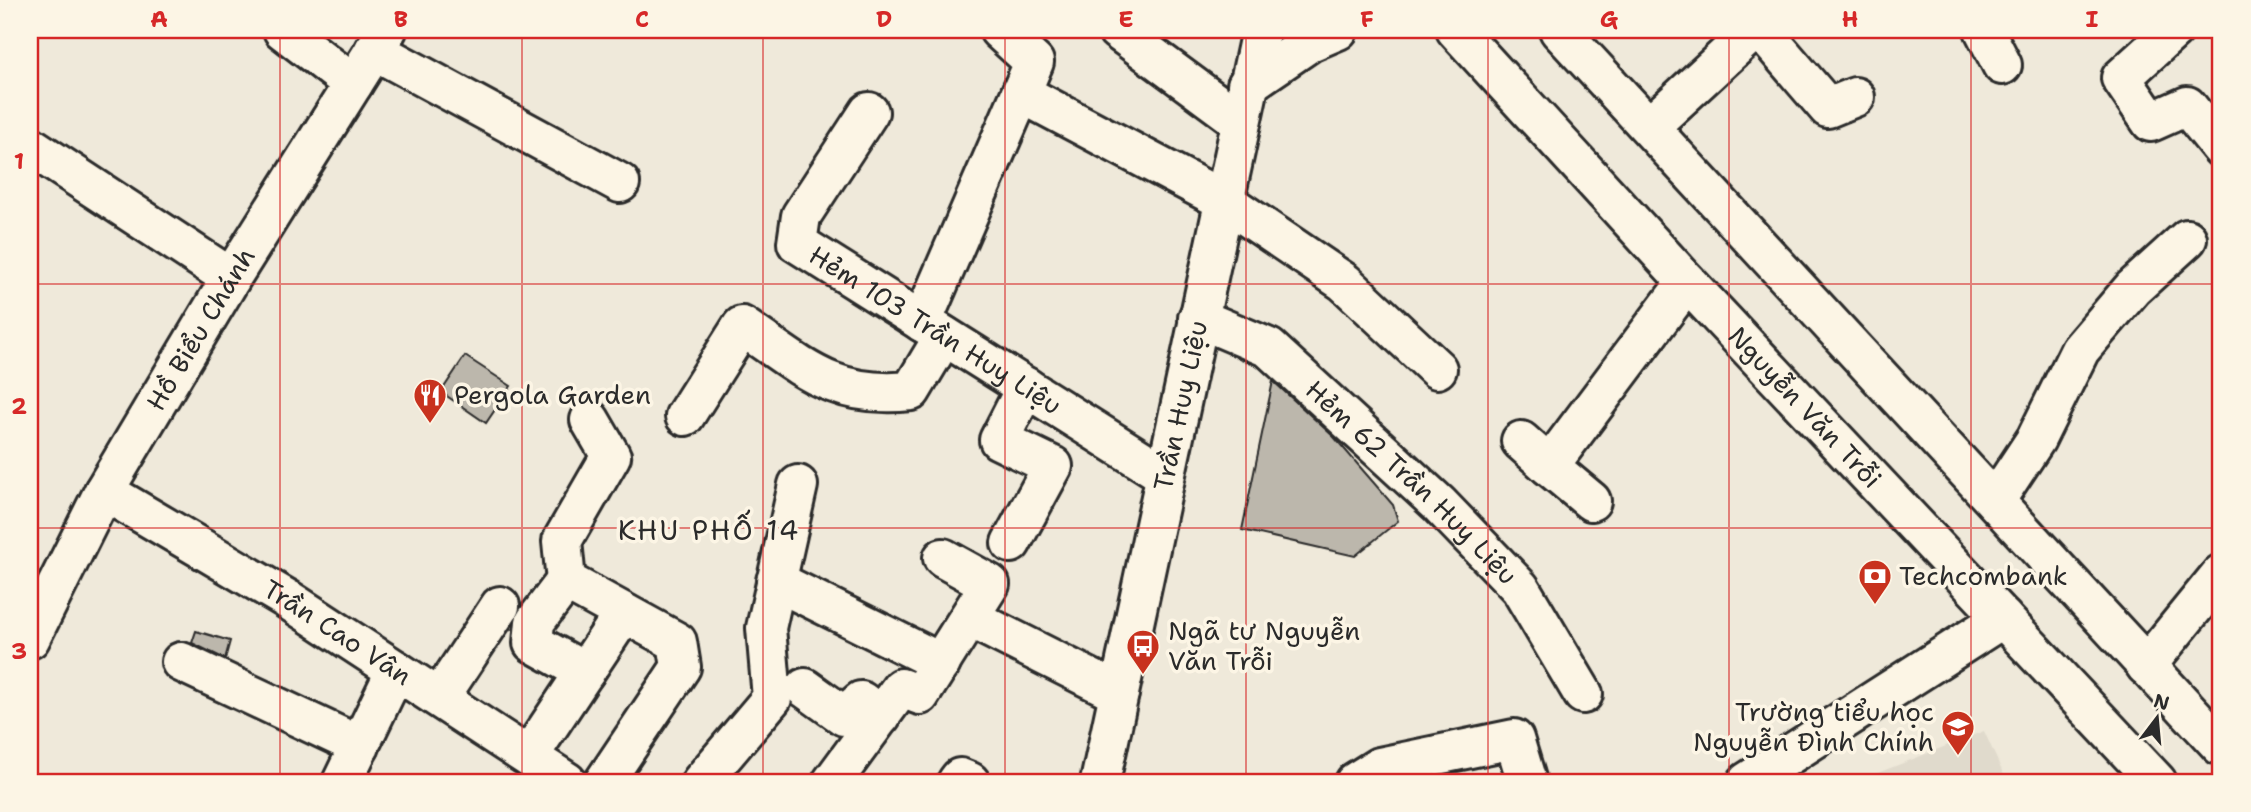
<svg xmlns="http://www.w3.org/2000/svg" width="2251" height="812" font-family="'Shantell Sans',sans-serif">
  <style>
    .built { fill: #e0dacc }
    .building { fill: #bcb7ac; stroke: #2b2b2b; stroke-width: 2 }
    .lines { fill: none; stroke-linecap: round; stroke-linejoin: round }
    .minor-casing { stroke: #2b2b2b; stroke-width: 44 }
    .major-casing { stroke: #2b2b2b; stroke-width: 44 }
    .minor { stroke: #fcf5e5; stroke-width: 38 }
    .major { stroke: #fcf5e5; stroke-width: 38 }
    .grid { fill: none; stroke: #d62828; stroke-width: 2; stroke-opacity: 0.55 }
    .labels { text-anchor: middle; stroke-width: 7; stroke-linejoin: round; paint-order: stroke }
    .street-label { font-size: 26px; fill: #2b2b2b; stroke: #fcf5e5 }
    .poi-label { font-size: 26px; fill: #2b2b2b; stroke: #fcf5e5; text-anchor: start }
    .neighbourhood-label { font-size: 28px; letter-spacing: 2px; fill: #2b2b2b; stroke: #fcf5e5 }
    .neatline { fill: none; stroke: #d62828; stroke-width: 2.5 }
    .grid-label { font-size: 23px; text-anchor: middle; font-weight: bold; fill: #d62828 }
  </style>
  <rect width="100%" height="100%" fill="#efe9da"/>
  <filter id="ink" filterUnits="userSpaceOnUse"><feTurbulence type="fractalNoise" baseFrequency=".0143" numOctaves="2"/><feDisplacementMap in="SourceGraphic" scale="14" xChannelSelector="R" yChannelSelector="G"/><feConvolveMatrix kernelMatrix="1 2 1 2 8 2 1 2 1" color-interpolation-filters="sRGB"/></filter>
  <g filter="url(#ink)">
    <polygon class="built" points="1984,731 2007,782 1855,782"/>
    <g class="building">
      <polygon points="465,356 511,386 486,423 441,392"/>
      <polygon points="1273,381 1334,437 1393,505 1398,521 1355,556 1242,530"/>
      <polygon points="196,631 230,641 225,659 192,643"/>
    </g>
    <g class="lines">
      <defs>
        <g id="minor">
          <polyline points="283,30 353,84"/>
          <polyline points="999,30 1034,62 1021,93 1223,200 1344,282 1437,369"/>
          <polyline points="1117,30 1240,121"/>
          <polyline points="1761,30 1828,108 1855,97"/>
          <polyline points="1984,30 2002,65"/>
          <polyline points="2174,30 2121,78 2151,122 2187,106 2221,148"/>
          <polyline points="374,50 620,183"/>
          <path id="s1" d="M 869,112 L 801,216 L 797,243 L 1165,475"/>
          <polyline points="1650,126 1754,30"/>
          <polyline points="30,146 231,278"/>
          <path id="s2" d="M 1198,318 L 1269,348 L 1439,504 L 1520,588 L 1583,694"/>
          <polyline points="922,322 1021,93"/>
          <path d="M 685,416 L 742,326 C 803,367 832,399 911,391 L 944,336"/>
          <polyline points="590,420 611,456 562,541 566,581 677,642 681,667 604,782"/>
          <polyline points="1521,441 1549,466"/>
          <path id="s3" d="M 104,491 L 287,599 L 567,782"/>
          <polyline points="1591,501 1549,466 1687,282"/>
          <polyline points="1995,501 2036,439 2080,350 2133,288 2187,239"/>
          <polyline points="1011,543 1053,466 999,440 1026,387"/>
          <polyline points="566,581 535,622 533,643 585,672"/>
          <polyline points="776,581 941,663"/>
          <polyline points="970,618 1119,693"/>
          <path id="s4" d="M 30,639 L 104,491 L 231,278 L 387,30"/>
          <polyline points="181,662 360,746"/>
          <polyline points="2146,666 2221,574"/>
          <polyline points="805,688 844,716 861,701 881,716"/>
          <polyline points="440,697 500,606"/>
          <polyline points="529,756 624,613"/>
          <polyline points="342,782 396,670"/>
          <polyline points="701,782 772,698 766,628 798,485"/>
          <polyline points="832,782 901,688 920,695 990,584 943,558"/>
          <polyline points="957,782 960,778 970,782"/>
          <path id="s5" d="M 1100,782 L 1261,30"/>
          <polyline points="1355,782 1379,767 1514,739 1527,782"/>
          <polyline points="1747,782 2003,618"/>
        </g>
        <g id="major">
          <path id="s6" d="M 1456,30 L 1687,282 L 2157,782"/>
          <polyline points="1559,30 2221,746"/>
          <polyline points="1247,85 1310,42 1338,30"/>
        </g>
      </defs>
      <use href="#minor" class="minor-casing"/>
      <use href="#major" class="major-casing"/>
      <use href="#minor" class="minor"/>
      <use href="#major" class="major"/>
    </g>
  </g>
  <path class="grid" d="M 280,30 L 280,782M 522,30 L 522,782M 763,30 L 763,782M 1005,30 L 1005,782M 1246,30 L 1246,782M 1488,30 L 1488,782M 1729,30 L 1729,782M 1971,30 L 1971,782M 30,284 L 2221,284M 30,528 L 2221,528"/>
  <defs>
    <symbol id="restaurant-pin" viewBox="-11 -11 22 30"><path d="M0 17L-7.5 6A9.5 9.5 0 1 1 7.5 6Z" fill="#c8321e" stroke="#fcf5e5"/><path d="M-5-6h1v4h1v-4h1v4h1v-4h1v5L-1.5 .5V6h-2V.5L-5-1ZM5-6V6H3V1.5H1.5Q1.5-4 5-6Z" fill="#fff"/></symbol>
    <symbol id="bank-pin" viewBox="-11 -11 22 30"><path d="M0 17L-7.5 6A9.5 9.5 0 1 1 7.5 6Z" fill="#c8321e" stroke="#fcf5e5"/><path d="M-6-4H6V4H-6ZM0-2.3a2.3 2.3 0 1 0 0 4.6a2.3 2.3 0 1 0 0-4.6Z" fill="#fff"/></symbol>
    <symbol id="bus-pin" viewBox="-11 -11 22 30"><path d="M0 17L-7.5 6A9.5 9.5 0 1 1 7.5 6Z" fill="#c8321e" stroke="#fcf5e5"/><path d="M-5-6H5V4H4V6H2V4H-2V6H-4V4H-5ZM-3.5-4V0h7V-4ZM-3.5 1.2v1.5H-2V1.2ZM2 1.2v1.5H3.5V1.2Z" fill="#fff"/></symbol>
    <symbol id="school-pin" viewBox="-11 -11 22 30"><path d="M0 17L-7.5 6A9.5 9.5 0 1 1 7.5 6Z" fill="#c8321e" stroke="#fcf5e5"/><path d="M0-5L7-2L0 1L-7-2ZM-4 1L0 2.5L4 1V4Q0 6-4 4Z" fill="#fff"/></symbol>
  </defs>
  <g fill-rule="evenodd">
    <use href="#restaurant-pin" x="411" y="376" width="38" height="52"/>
    <use href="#bank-pin" x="1856" y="557" width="38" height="52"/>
    <use href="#bus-pin" x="1124" y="627" width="38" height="52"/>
    <use href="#school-pin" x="1939" y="708" width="38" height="52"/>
  </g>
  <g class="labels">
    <g class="street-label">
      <text dy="9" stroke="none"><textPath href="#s4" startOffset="354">Hồ Biểu Chánh</textPath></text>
      <text dy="9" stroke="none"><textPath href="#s1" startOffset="315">Hẻm 103 Trần Huy Liệu</textPath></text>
      <text dy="9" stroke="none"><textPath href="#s5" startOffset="385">Trần Huy Liệu</textPath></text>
      <text dy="9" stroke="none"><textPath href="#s6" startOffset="514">Nguyễn Văn Trỗi</textPath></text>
      <text dy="9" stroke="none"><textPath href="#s2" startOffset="273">Hẻm 62 Trần Huy Liệu</textPath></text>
      <text dy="9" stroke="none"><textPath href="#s3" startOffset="273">Trần Cao Vân</textPath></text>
    </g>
    <g class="poi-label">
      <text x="454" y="404">Pergola Garden</text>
      <text x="1899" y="585">Techcombank</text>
      <text x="1168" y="640">Ngã tư Nguyễn<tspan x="1168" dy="30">Văn Trỗi</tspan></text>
      <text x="1934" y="721" text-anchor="end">Trường tiểu học<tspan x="1934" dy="30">Nguyễn Đình Chính</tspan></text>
    </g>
    <g class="neighbourhood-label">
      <text x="709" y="540">KHU PHỐ 14</text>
    </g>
  </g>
  <rect width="2251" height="812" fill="none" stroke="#fcf5e5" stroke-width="77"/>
  <g transform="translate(2157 718) rotate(16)" stroke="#fcf5e5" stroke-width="5" paint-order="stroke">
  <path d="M0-5L12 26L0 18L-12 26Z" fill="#2b2b2b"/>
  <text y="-10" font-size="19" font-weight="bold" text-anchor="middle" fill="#2b2b2b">N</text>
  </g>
  <rect x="38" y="38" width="2174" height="736" class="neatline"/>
  <g class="grid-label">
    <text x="159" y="27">A</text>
    <text x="401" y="27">B</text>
    <text x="642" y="27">C</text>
    <text x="884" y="27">D</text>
    <text x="1126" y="27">E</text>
    <text x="1367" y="27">F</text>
    <text x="1609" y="27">G</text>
    <text x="1850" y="27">H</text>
    <text x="2092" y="27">I</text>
    <text x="19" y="169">1</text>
    <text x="19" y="414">2</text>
    <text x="19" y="659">3</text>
  </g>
</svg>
